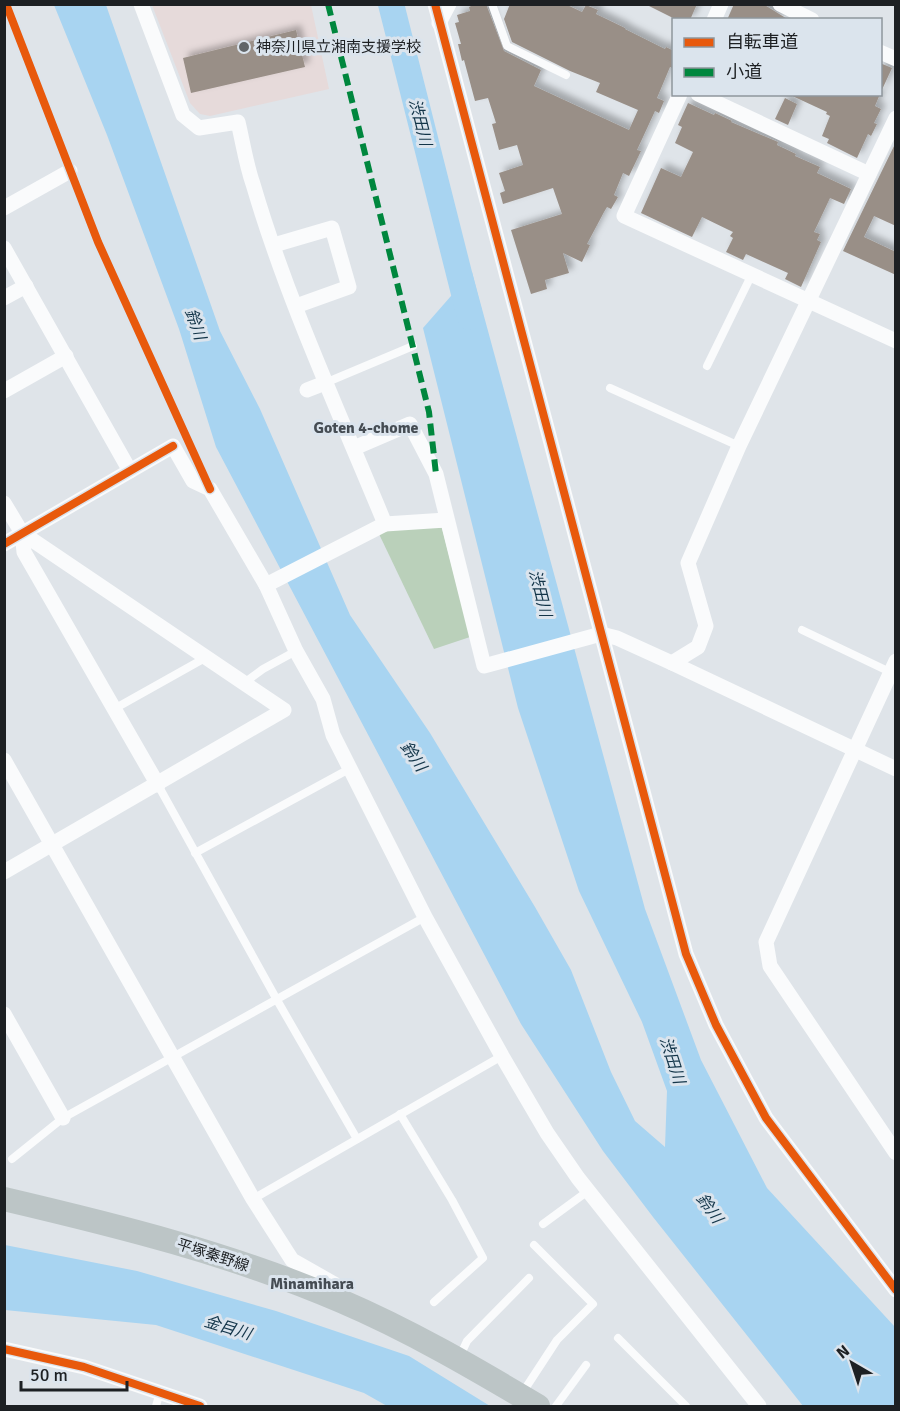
<svg xmlns="http://www.w3.org/2000/svg" width="900" height="1411" font-family="Signika,'Noto Sans JP',sans-serif">
  <style>
    .commercial { fill: #e6dada }
    .green { fill: #bad0ba }
    .water { fill: #a8d4f1 }
    .lines { fill: none; stroke-linecap: round; stroke-linejoin: round }
    .river { stroke: #a8d4f1; stroke-width: 26 }
    .building { fill: #998f87; filter: url(#shadow) }
    .service { stroke: #fafbfc; stroke-width: 8 }
    .minor { stroke: #fafbfc; stroke-width: 15 }
    .primary { stroke: #bcc5c6; stroke-width: 24 }
    .quiet { stroke: #00873e; stroke-width: 6; stroke-dasharray: 12 6; stroke-linecap: butt }
    .cycleway-casing { stroke: #dbe4ed; stroke-width: 11 }
    .cycleway { stroke: #e8590c; stroke-width: 8 }
    .poi-dot { fill: #616568; stroke: #dbe4ed; stroke-width: 2 }
    .labels { text-anchor: middle; stroke-width: 6; stroke-linejoin: round; paint-order: stroke }
    .poi-label { font-size: 15px; fill: #1d2023; stroke: #dbe4ed; text-anchor: start }
    .street-label { font-size: 15px; fill: #1d2023; stroke: #dbe4ed }
    .water-label { font-size: 16px; font-style: italic; fill: #133549; stroke: #dbe4ed }
    .neighbourhood-label { font-size: 16px; font-weight: bold; fill: #454c53; stroke: #dbe4ed }
  </style>
  <defs>
    <filter id="shadow"><feDropShadow dx="5" dy="-5" stdDeviation="3" flood-color="#0004"/></filter>
  </defs>
  <rect width="100%" height="100%" fill="#dfe4e9"/>
  <polygon class="commercial" points="152,5 311,5 329,89 210,116 200,114 190,103"/>
  <polygon class="green" points="398,527 442,528 470,637 434,649 379,534"/>
  <g class="water">
    <polygon points="54,5 106,5 220,331 260,409 350,615 430,733 535,907 571,970 611,1072 635,1121 665,1147 667,1091 642,1022 579,891 518,708 423,328 472,272 645,909 701,1060 767,1188 895,1327 895,1406 803,1406 653,1217 603,1151 521,1024 216,447 179,329 107,135"/>
    <polygon points="5,1245 137,1271 276,1311 409,1356 490,1406 387,1406 364,1393 156,1325 5,1310"/>
  </g>
  <g class="lines">
    <polyline class="river" points="391,4 470,317"/>
  </g>
  <g class="building">
    <polygon points="475,4 486,4 504,51 541,70 534,86 629,130 638,110 596,92 600,83 570,71 512,42 504,19 510,4 565,4 582,12 586,5 598,10 596,14 625,28 625,29 665,49 666,47 674,51 674,69 670,67 657,98 664,101 659,113 655,111 637,150 641,151 629,176 623,173 614,195 618,197 611,209 607,207 604,212 587,244 590,245 582,262 563,253 569,273 545,280 547,289 531,294 511,230 562,214 553,188 503,204 500,193 505,191 499,173 523,165 517,145 499,150 492,124 496,123 488,98 475,101 464,60 462,61 458,44 461,44 455,23 459,22 457,15 470,11 469,7"/>
    <polygon points="645,4 697,4 690,20 677,20"/>
    <polygon points="734,4 763,4 789,20 727,20"/>
    <polygon points="296,30 305,67 191,93 183,58"/>
    <polygon points="880,63 892,68 880,94"/>
    <polygon points="788,94 880,94 875,106 881,109 874,123 877,124 871,136 868,134 857,158 827,143 829,139 822,136 830,116 826,114 827,112"/>
    <polygon points="785,98 797,104 788,125 775,119"/>
    <polygon points="688,103 714,115 715,113 732,121 731,122 778,142 777,145 796,154 795,156 820,167 817,173 851,189 844,204 830,198 814,232 820,234 817,240 821,242 801,287 785,279 788,273 746,254 743,260 726,252 733,238 730,236 733,232 702,217 692,237 641,213 661,168 681,177 693,152 675,143 682,127 678,125"/>
    <polygon points="896,142 896,226 874,216 864,237 896,252 896,275 843,251"/>
  </g>
  <g class="lines">
    <g class="service">
      <polyline points="492,4 507,46 566,75"/>
      <polyline points="707,366 752,274"/>
      <polyline points="325,383 413,346"/>
      <polyline points="610,388 739,446"/>
      <polyline points="802,630 890,672"/>
      <polyline points="244,683 263,669 296,651"/>
      <polyline points="114,709 205,658"/>
      <polyline points="158,785 277,1000 357,1139"/>
      <polyline points="195,853 351,768"/>
      <polyline points="400,1114 452,1200 483,1258 434,1302"/>
      <polyline points="12,1159 63,1118 425,917"/>
      <polyline points="253,1199 502,1056"/>
      <polyline points="543,1224 588,1191"/>
      <polyline points="618,1338 686,1406"/>
      <polyline points="460,1356 467,1341 529,1278"/>
      <polyline points="523,1392 557,1340 593,1304 534,1245"/>
      <polyline points="156,1406 160,1392"/>
      <polyline points="556,1406 586,1365"/>
    </g>
    <g class="minor">
      <path d="M 141,4 L 183,115 L 199,128 L 238,122 C 243,143 246,164 253,184 C 287,300 339,412 385,524"/>
      <polyline points="435,4 686,954 716,1025 766,1118 896,1290"/>
      <polyline points="780,4 812,20"/>
      <polyline points="714,20 721,4"/>
      <polyline points="439,23 449,4"/>
      <polyline points="880,52 896,59"/>
      <polyline points="680,94 624,216 896,341"/>
      <polyline points="698,94 869,174"/>
      <polyline points="4,208 70,171"/>
      <polyline points="274,245 332,228 349,287 296,306"/>
      <polyline points="4,248 130,471"/>
      <polyline points="4,298 26,286"/>
      <polyline points="307,390 325,383"/>
      <polyline points="4,391 66,356"/>
      <polyline points="354,448 410,424 436,474 484,666 601,634 617,638 672,663 896,769"/>
      <polyline points="4,503 22,533 24,552 158,785"/>
      <polyline points="4,544 173,446 193,481 210,489 266,585 385,524 446,520"/>
      <polyline points="266,585 296,651 323,699 333,735 425,917 502,1056 547,1133 578,1178 759,1406"/>
      <polyline points="896,661 766,942 770,966 896,1153"/>
      <polyline points="672,663 698,647 706,626 688,563 739,446 896,118"/>
      <polyline points="4,760 253,1199 292,1260 336,1285 339,1300"/>
      <polyline points="4,872 284,710 22,533"/>
      <polyline points="4,1014 63,1118"/>
      <polyline points="4,1349 84,1367 200,1406"/>
    </g>
    <path class="primary" d="M 4,1199 C 119,1226 232,1254 341,1301 C 409,1330 474,1368 538,1406"/>
    <polyline class="quiet" points="328,4 429,412 436,474"/>
    <defs>
      <g id="cycleway">
        <polyline points="6,4 98,242 210,489"/>
        <polyline points="435,4 686,954 716,1025 766,1118 896,1290"/>
        <polyline points="4,544 173,446"/>
        <polyline points="4,1349 84,1367 200,1406"/>
      </g>
    </defs>
    <use href="#cycleway" class="cycleway-casing"/>
    <use href="#cycleway" class="cycleway"/>
  </g>
  <circle class="poi-dot" cx="244" cy="47" r="6"/>
  <g class="labels">
    <g class="poi-label">
      <text x="256" y="52">神奈川県立湘南支援学校</text>
    </g>
    <g class="street-label">
      <text transform="translate(213 1255) rotate(18)" y="5">平塚秦野線</text>
    </g>
    <g class="water-label">
      <text transform="translate(421 122) rotate(76)" y="6">渋田川</text>
      <text transform="translate(196 324) rotate(70)" y="6">鈴川</text>
      <text transform="translate(541 593) rotate(76)" y="6">渋田川</text>
      <text transform="translate(414 756) rotate(55)" y="6">鈴川</text>
      <text transform="translate(673 1060) rotate(72)" y="6">渋田川</text>
      <text transform="translate(710 1208) rotate(54)" y="6">鈴川</text>
      <text transform="translate(228 1327) rotate(17)" y="6">金目川</text>
    </g>
    <g class="neighbourhood-label">
      <text x="366" y="433">Goten 4-chome</text>
      <text x="312" y="1289">Minamihara</text>
    </g>
  </g>
  <rect width="900" height="1411" fill="none" stroke="#1d2023" stroke-width="12"/>
  <rect x="672" y="18" width="210" height="78" fill="#dbe4ed" stroke="#8f969c" stroke-width="1.5"/>
  <rect x="684" y="38" width="30" height="9" fill="#e8590c" stroke="#8f969c" stroke-width="1.5"/>
  <text x="726" y="48" font-size="18" fill="#1d2023">自転車道</text>
  <rect x="684" y="68" width="30" height="9" fill="#00873e" stroke="#8f969c" stroke-width="1.5"/>
  <text x="726" y="78" font-size="18" fill="#1d2023">小道</text>
  <g transform="translate(852 1363) rotate(321)" stroke="#dbe4ed" stroke-width="4.5" paint-order="stroke">
  <path d="M0-4.5L10 22L0 15L-10 22Z" fill="#1d2023"/>
  <text y="-9" font-size="16" font-weight="bold" text-anchor="middle" fill="#1d2023">N</text>
  </g>
  <path d="M21 1381v9h106v-9" fill="none" stroke="#1d2023" stroke-width="3"/>
  <text x="30" y="1381" font-size="18" fill="#1d2023" stroke="#dbe4ed" stroke-width="4.5" paint-order="stroke">50 m</text>
</svg>
